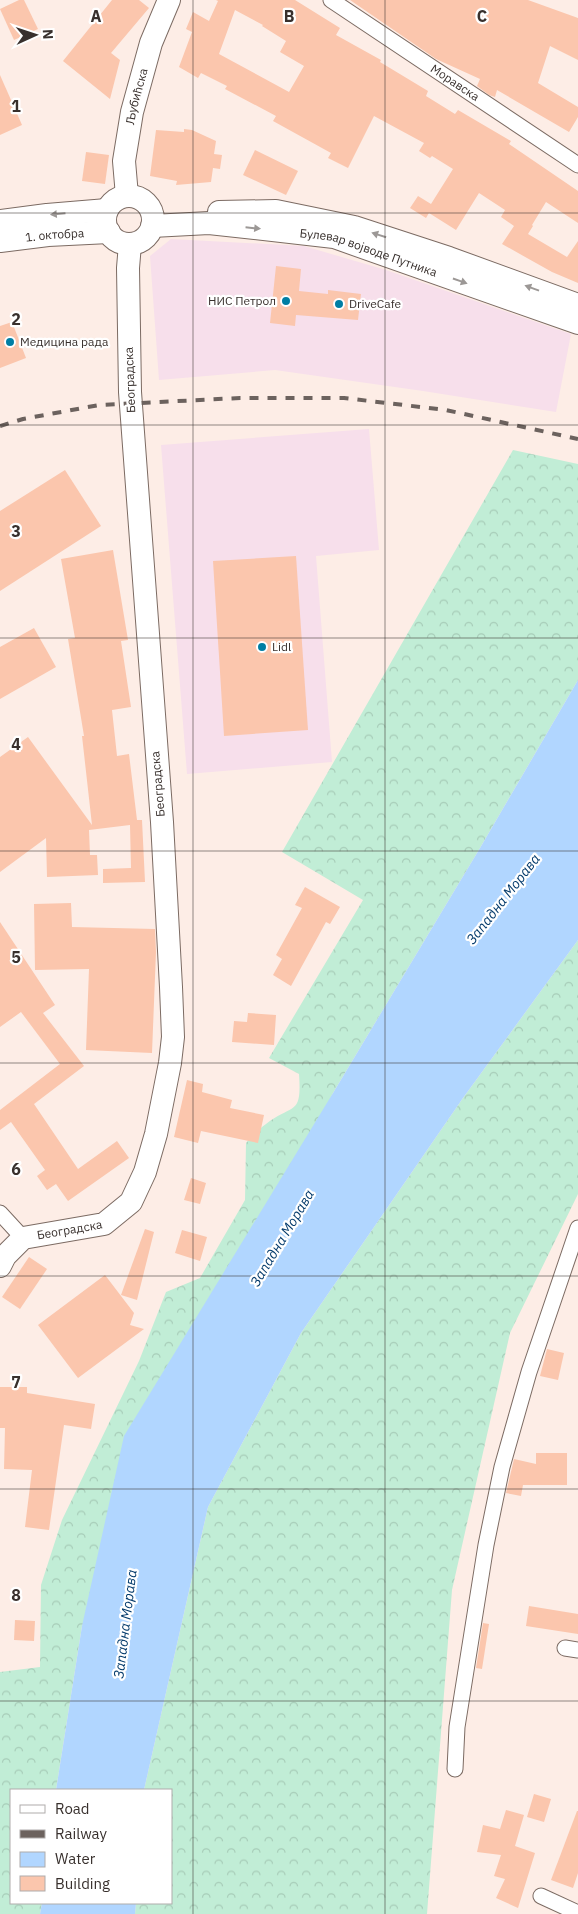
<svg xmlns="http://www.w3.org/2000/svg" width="578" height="1914" font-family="'IBM Plex Sans',sans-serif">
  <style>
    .commercial { fill: #f7dfeb }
    .forest { fill: url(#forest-crowns) }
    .water { fill: #b1d6ff }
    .building { fill: #fbc6ad; fill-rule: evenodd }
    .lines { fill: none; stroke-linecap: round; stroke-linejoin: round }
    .street-casing { stroke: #7c6b63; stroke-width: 17 }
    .secondary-casing { stroke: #7c6b63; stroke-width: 24 }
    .street { stroke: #fff; stroke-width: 15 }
    .secondary { stroke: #fff; stroke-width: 22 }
    .rail { stroke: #6c625e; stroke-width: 4; stroke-dasharray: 9 9; stroke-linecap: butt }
    .oneway { fill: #9c9896 }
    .grid { fill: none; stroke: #38302d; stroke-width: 1; stroke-opacity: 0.55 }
    .poi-dot { fill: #007ea4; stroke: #fff; stroke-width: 2 }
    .labels { text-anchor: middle; stroke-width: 4.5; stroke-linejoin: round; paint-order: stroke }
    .street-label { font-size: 12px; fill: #38302d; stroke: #fff }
    .poi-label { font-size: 12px; fill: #38302d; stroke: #fff; text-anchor: start }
    .water-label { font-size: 14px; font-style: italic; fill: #043b6c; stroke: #fff }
    .grid-label { font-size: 16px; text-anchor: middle; font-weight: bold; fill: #38302d; stroke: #fff; stroke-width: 4.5; stroke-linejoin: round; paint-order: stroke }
  </style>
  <defs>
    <pattern id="forest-crowns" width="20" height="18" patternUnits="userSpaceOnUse" patternTransform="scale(1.25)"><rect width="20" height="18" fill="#c1edd6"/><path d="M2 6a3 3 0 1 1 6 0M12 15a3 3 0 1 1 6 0" fill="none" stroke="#a7ccb8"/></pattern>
  </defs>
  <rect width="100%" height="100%" fill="#fdede6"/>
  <g class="commercial">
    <polygon points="171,239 304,246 386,270 571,334 556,412 423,391 275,370 159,380 150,256"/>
    <polygon points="369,429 379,550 316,556 332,762 187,774 161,445"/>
  </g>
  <g class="forest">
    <path d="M 513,450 L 578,464 L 578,680 L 480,848 L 333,1093 L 82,1626 L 56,1790 L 11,1790 L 11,1903 L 42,1903 L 40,1914 L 0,1914 L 0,1672 L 40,1667 L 41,1585 L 62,1520 L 139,1361 L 166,1292 L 200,1278 L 245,1200 L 246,1143 C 252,1136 259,1129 266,1124 C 293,1103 302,1117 299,1074 L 269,1058 L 363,900 L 282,852 Z"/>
    <polygon points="578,940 578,1194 510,1333 452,1590 427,1914 135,1914 136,1903 171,1903 171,1790 144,1790 208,1507 301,1333 463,1098"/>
  </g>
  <g class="water">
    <polygon points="578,680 578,940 463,1098 301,1333 208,1507 144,1790 56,1790 82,1626 124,1436 333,1093 480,848"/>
    <polygon points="42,1903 136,1903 135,1914 40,1914"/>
  </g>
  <g class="building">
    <polygon points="19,0 24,0 38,29 14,40 0,9"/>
    <polygon points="112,0 139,0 149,8 111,53 120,60 110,99 63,61"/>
    <path d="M 216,0 L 295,0 L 340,28 L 336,35 L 381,60 L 380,62 L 428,91 L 426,96 L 455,114 L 458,110 L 511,141 L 509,144 L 578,191 L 578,223 L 546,202 L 532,225 L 533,226 L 528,234 L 567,257 L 578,241 L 578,283 L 552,272 L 502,244 L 514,226 L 501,217 L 505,210 L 479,193 L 456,230 L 429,213 L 426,218 L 410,208 L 418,196 L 431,204 L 453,169 L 432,156 L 430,158 L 419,151 L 424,143 L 374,116 L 348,168 L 328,158 L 331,153 L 273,121 L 276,116 L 225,89 L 227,86 L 201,73 L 198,78 L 179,67 L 192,32 L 186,29 L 193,12 L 209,21 L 218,1 ZM 235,10 L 263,25 L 262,26 L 286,41 L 280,52 L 304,66 L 289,92 L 219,54 Z"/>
    <polygon points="350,0 528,0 578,18 578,60 550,46 538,83 578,107 578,117 569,132 497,90 495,97 489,95 477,86 480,79 436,59"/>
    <polygon points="0,75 22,125 0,135"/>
    <polygon points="184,129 192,130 216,141 214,154 222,155 220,169 213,168 211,182 176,185 177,181 150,176 156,130 184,132"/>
    <polygon points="255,150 298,171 286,195 243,175"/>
    <polygon points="86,152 109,155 105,184 82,181"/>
    <polygon points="276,266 301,269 299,291 328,294 328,290 361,294 358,320 296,315 295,326 270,323"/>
    <polygon points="12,322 26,358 0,368 0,326"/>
    <polygon points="65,470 101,526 0,591 0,511"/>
    <polygon points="113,550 128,640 121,641 131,707 112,710 117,756 129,754 137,820 142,820 145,882 103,883 103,869 131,868 130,825 89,830 90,855 97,855 98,875 47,877 46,838 0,872 0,757 28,737 92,825 82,736 84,736 68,639 75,638 61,559"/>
    <polygon points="296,556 308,730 224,736 213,561"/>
    <polygon points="34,628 56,667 0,699 0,647"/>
    <polygon points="305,887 340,907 330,924 326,922 291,986 273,975 282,959 276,955 302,908 295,905"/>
    <polygon points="71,903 72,927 155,929 156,952 152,1053 86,1050 89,969 35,970 34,904"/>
    <polygon points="0,922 55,1005 43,1013 84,1066 34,1104 78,1169 117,1141 129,1158 68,1201 56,1184 47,1190 37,1176 45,1170 11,1122 0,1130 0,1110 60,1064 21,1012 0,1027"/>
    <polygon points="248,1013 276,1015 274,1045 232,1042 234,1021 247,1022"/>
    <polygon points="187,1080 203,1084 202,1092 232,1100 230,1108 264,1115 258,1143 201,1131 198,1143 174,1137"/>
    <polygon points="191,1178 206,1183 200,1204 184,1200"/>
    <polygon points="145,1229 154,1232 137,1300 121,1295"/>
    <polygon points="182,1230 207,1237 200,1261 175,1253"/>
    <polygon points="29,1257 47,1269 20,1309 2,1297"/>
    <polygon points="105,1275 134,1313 130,1325 144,1329 78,1378 38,1325"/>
    <polygon points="547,1349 564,1353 558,1380 540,1376"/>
    <polygon points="0,1387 27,1387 27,1393 95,1404 91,1429 64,1425 49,1530 25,1527 32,1470 4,1469 5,1428 0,1428"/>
    <polygon points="536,1453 567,1453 567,1485 523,1485 521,1496 506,1493 514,1459 536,1464"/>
    <polygon points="529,1606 578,1614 578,1634 526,1626"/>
    <polygon points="15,1620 35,1621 34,1641 14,1640"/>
    <polygon points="483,1623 489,1624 482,1669 476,1668"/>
    <polygon points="534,1794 551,1799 544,1822 527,1817"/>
    <polygon points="506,1810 524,1815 515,1846 535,1853 518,1908 496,1898 505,1879 494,1876 501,1855 477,1852 483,1825 500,1829"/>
    <polygon points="577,1811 578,1811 578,1873 573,1888 551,1880"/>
  </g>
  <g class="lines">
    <defs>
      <g id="street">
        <path id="s1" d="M 331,0 L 578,165"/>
        <polyline points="0,1213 23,1238"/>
        <polyline points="565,1648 578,1650"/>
        <polyline points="455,1769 457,1727 486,1545 502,1467 529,1372 578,1228"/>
        <polyline points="541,1896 578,1913"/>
      </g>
      <g id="secondary">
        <path id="s2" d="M 127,196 L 124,161 L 132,112 L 151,43 L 169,0"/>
        <circle cx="129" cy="220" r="24"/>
        <polyline points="219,212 276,211 354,227 449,258 578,305"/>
        <polyline points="0,221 47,215 107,210"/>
        <path id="s3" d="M 152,226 L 209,223 L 334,237 L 578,323"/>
        <path id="s4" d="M 0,241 L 48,235 L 109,232"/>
        <path id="s5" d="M 0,1266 L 5,1256 L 23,1238 L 104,1224 L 131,1202 L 145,1172 L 156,1134 L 170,1063 L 173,1037 L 171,987 L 162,822 L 130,392 L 128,268 L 130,244"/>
      </g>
    </defs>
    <use href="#street" class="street-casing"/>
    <use href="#secondary" class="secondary-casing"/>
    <use href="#street" class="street"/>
    <use href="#secondary" class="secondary"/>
    <polyline class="rail" points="0,426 23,419 99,405 240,398 344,398 446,410 578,439"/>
  </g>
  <defs><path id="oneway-solid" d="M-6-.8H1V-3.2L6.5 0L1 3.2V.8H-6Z" transform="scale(1.25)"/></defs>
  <g class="oneway">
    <use href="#oneway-solid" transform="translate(58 214) rotate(175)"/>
    <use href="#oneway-solid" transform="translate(253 228) rotate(6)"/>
    <use href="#oneway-solid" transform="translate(379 235) rotate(-162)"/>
    <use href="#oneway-solid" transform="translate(460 281) rotate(19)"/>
    <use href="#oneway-solid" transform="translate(532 288) rotate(-160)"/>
  </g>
  <path class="grid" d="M 193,0 L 193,1914M 385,0 L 385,1914M 0,213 L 578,213M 0,425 L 578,425M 0,638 L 578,638M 0,851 L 578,851M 0,1063 L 578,1063M 0,1276 L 578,1276M 0,1489 L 578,1489M 0,1701 L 578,1701"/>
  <g class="poi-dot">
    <circle cx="286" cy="301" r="5"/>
    <circle cx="339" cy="304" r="5"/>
    <circle cx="10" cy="342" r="5"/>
    <circle cx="262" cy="647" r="5"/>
  </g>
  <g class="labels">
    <g class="street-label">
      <text dy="4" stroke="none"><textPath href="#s1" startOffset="149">Моравска</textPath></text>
      <text dy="4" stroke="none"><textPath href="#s2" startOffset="101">Љубићска</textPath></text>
      <text dy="4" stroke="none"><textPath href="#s4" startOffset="55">1. октобра</textPath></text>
      <text dy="4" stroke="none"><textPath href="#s3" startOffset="220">Булевар војводе Путника</textPath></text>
      <text transform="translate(130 380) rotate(-92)" y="4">Београдска</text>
      <text transform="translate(158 784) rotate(-95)" y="4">Београдска</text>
      <text dy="4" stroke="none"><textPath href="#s5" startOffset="84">Београдска</textPath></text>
    </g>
    <g class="poi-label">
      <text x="276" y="305" text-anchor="end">НИС Петрол</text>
      <text x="349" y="308">DriveCafe</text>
      <text x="20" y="346">Медицина рада</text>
      <text x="272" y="651">Lidl</text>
    </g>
    <g class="water-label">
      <text transform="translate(503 899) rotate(-52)" y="5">Западна Морава</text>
      <text transform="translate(282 1238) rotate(-59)" y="5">Западна Морава</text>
      <text transform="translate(125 1624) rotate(-83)" y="5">Западна Морава</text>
    </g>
  </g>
  <g class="grid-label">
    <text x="96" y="22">A</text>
    <text x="289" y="22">B</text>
    <text x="482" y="22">C</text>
    <text x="16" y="112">1</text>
    <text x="16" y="325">2</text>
    <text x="16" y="537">3</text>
    <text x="16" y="750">4</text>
    <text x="16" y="963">5</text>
    <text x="16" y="1175">6</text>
    <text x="16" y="1388">7</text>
    <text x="16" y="1601">8</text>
  </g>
  <rect x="10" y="1789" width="162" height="115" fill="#ffffff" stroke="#afacab"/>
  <rect x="20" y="1805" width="25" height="8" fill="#ffffff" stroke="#afacab"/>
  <text x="55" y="1814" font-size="15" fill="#38302d">Road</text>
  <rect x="20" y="1830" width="25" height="8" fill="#6c625e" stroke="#afacab"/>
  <text x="55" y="1839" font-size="15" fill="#38302d">Railway</text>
  <rect x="20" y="1852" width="25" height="15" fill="#b1d6ff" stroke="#afacab"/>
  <text x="55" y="1864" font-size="15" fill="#38302d">Water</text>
  <rect x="20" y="1876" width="25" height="15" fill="#fbc6ad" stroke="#afacab"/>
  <text x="55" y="1889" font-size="15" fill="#38302d">Building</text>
  <g transform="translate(35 35) rotate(87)" stroke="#ffffff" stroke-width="4" paint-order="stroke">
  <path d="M0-4L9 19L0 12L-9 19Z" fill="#38302d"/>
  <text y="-8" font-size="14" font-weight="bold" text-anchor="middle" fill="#38302d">N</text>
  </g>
</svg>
